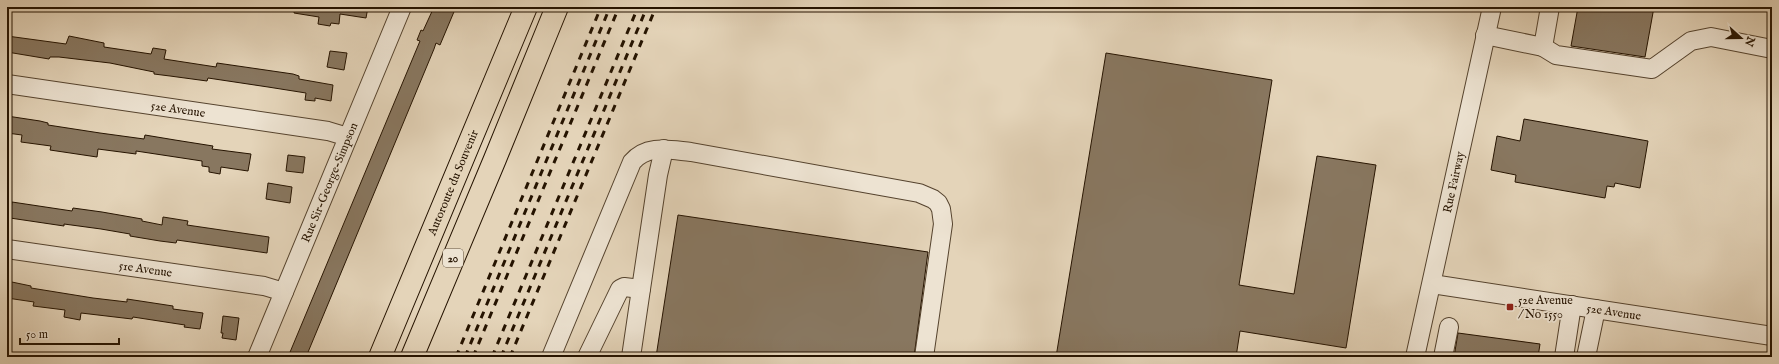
<svg xmlns="http://www.w3.org/2000/svg" width="1779" height="364" font-family="'IM FELL English',serif">
  <style>
    .building { fill: #887760; stroke: #251300 }
    .lines { fill: none; stroke-linecap: round; stroke-linejoin: round }
    .minor-casing { stroke: #55432e; stroke-width: 20 }
    .highway-casing { stroke: #251300; stroke-width: 24 }
    .minor { stroke: #ede3d2; stroke-width: 18 }
    .highway { stroke: #e4d4b9; stroke-width: 22 }
    .rail { stroke: #251300; stroke-width: 3; stroke-dasharray: 7 7; stroke-linecap: butt }
    .poi-dot { fill: #8f2418; stroke: #ede3d2; stroke-width: 1.5 }
    .labels { text-anchor: middle; stroke-width: 3.5; stroke-linejoin: round; paint-order: stroke }
    .shield { fill: #ede3d2; stroke: #61513f; stroke-width: 1 }
    .shield-label { font-size: 11px; font-weight: bold; fill: #251300 }
    .street-label { font-size: 12px; fill: #251300; stroke: #ede3d2 }
    .poi-label { font-size: 12px; fill: #251300; stroke: #ede3d2; text-anchor: start }
  </style>
  <rect width="100%" height="100%" fill="#e4d4b9"/>
  <filter id="stains"><feTurbulence type="fractalNoise" baseFrequency=".005" numOctaves="4"/><feColorMatrix values="0 0 0 0 .2 0 0 0 0 .09 0 0 0 0 .02 0 0 0 .5 -.17"/></filter>
  <radialGradient id="worn" r=".72"><stop offset=".6" stop-color="#630" stop-opacity="0"/><stop offset="1" stop-color="#630" stop-opacity=".3"/></radialGradient>
  <g class="building">
    <polygon points="295,7 368,7 366,18 340,14 339,24 331,23 330,26 318,24 319,17 294,13"/>
    <polygon points="434,7 456,7 440,45 436,43 434,49 306,357 288,357 420,41 417,40 421,30 423,31"/>
    <polygon points="1578,7 1654,7 1645,57 1571,46"/>
    <polygon points="7,36 66,44 69,36 104,43 104,47 151,54 153,48 166,50 164,59 216,67 217,63 293,74 299,76 299,79 333,85 331,101 315,98 315,101 305,100 306,93 268,87 208,78 207,81 170,76 154,74 154,72 110,63 59,57 50,57 49,59 7,52"/>
    <polygon points="330,51 347,53 344,70 327,67"/>
    <polygon points="1106,53 1272,80 1239,285 1294,294 1317,156 1376,165 1346,348 1240,331 1236,357 1056,357"/>
    <polygon points="7,116 40,121 48,123 48,125 100,133 144,139 145,135 175,140 213,146 212,149 251,154 248,171 221,167 220,174 209,172 209,167 202,166 202,161 136,151 136,154 98,149 97,157 50,150 51,146 21,142 22,135 7,133"/>
    <polygon points="1524,119 1648,141 1640,188 1615,183 1614,187 1607,186 1605,198 1515,182 1516,175 1491,170 1497,136 1520,141"/>
    <polygon points="288,155 305,157 303,173 286,171"/>
    <polygon points="268,183 292,187 290,203 266,199"/>
    <polygon points="12,202 72,211 73,208 102,212 142,219 142,221 162,225 163,217 188,221 187,225 269,237 267,253 177,240 176,243 160,241 130,236 130,234 101,229 64,224 64,226 10,218"/>
    <polygon points="678,215 928,252 914,357 656,357"/>
    <polygon points="7,281 31,286 31,288 93,298 127,302 127,299 173,306 173,309 203,313 200,329 184,327 185,325 133,317 132,319 81,313 80,320 64,317 65,310 33,306 34,302 7,298"/>
    <polygon points="223,316 239,318 236,340 222,338 223,333 221,333"/>
    <polygon points="1458,333 1540,344 1538,357 1454,357"/>
  </g>
  <g class="lines">
    <defs>
      <g id="minor">
        <polyline points="1485,35 1543,47 1550,7"/>
        <polyline points="1543,47 1556,55 1652,69 1691,41 1711,37 1772,49"/>
        <path id="s1" d="M 7,84 L 328,131 L 348,137"/>
        <path id="s2" d="M 7,249 L 264,286 L 284,292"/>
        <path id="s3" d="M 1432,284 L 1772,336"/>
        <path id="s4" d="M 257,357 L 402,7"/>
        <path d="M 551,357 L 632,162 C 647,144 670,150 691,152 L 919,193 L 933,199 L 938,203 L 941,209 L 943,224 L 924,357"/>
        <polyline points="587,357 620,289 624,287 641,289 658,175 664,149"/>
        <polyline points="631,357 641,289"/>
        <path id="s5" d="M 1415,357 L 1492,7"/>
        <polyline points="1443,357 1449,327"/>
        <polyline points="1564,357 1572,305"/>
        <polyline points="1586,357 1596,309"/>
      </g>
      <g id="highway">
        <path id="s6" d="M 380,357 L 526,7"/>
        <polyline points="412,357 495,159 557,7"/>
      </g>
    </defs>
    <use href="#minor" class="minor-casing"/>
    <use href="#highway" class="highway-casing"/>
    <use href="#minor" class="minor"/>
    <use href="#highway" class="highway"/>
    <g class="rail">
      <polyline points="456,357 601,7"/>
      <polyline points="465,357 610,7"/>
      <polyline points="473,357 619,7"/>
      <polyline points="492,357 638,7"/>
      <polyline points="501,357 647,7"/>
      <polyline points="510,357 656,7"/>
    </g>
  </g>
  <rect class="poi-dot" x="1506" y="303" width="8" height="8" rx="2"/>
  <g class="labels">
    <rect class="shield" x="443" y="249" width="20" height="18" rx="3"/>
    <g class="shield-label">
      <text x="453" y="262">20</text>
    </g>
    <g class="street-label">
      <text dy="4" stroke="none"><textPath href="#s1" startOffset="173">52e Avenue</textPath></text>
      <text dy="4" stroke="none"><textPath href="#s4" startOffset="189">Rue Sir-George-Simpson</textPath></text>
      <text dy="4" stroke="none"><textPath href="#s6" startOffset="189">Autoroute du Souvenir</textPath></text>
      <text dy="4" stroke="none"><textPath href="#s5" startOffset="179">Rue Fairway</textPath></text>
      <text dy="4" stroke="none"><textPath href="#s2" startOffset="140">51e Avenue</textPath></text>
      <text dy="4" stroke="none"><textPath href="#s3" startOffset="184">52e Avenue</textPath></text>
    </g>
    <g class="poi-label">
      <text x="1518" y="304">52e Avenue<tspan x="1518" dy="14">/ No 1550</tspan></text>
    </g>
  </g>
  <rect width="1779" height="364" fill="none" stroke="#e4d4b9" stroke-width="24"/>
  <rect x="8" y="8" width="1763" height="348" fill="none" stroke="#251300" stroke-width="2"/>
  <rect x="12" y="12" width="1755" height="340" fill="none" stroke="#251300"/>
  <g transform="translate(1741 38) rotate(111)" stroke="#ede3d2" stroke-width="3" paint-order="stroke">
  <path d="M0-3L7 15L0 10L-7 15Z" fill="#251300"/>
  <text y="-6" font-size="11" font-weight="bold" text-anchor="middle" fill="#251300">N</text>
  </g>
  <path d="M20 338v6h99v-6" fill="none" stroke="#251300" stroke-width="2"/>
  <text x="26" y="338" font-size="12" fill="#251300" stroke="#ede3d2" stroke-width="3" paint-order="stroke">50 m</text>
  <rect width="100%" height="100%" filter="url(#stains)"/>
  <rect width="100%" height="100%" fill="url(#worn)"/>
</svg>
